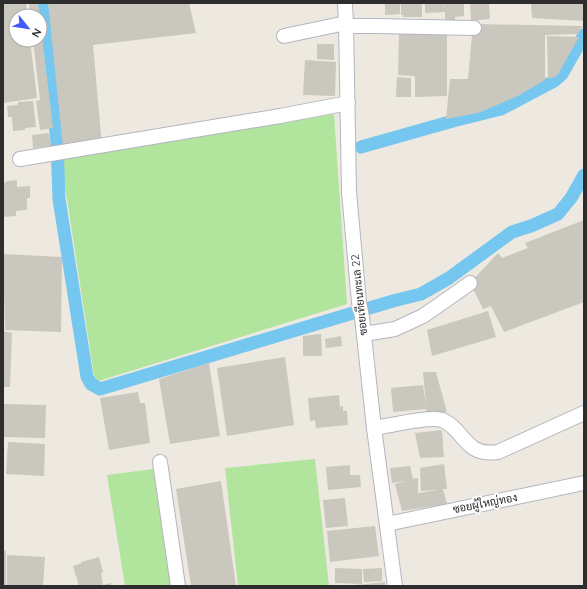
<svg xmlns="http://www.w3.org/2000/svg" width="587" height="589" font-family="Quicksand,Sarabun,sans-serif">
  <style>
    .green { fill: #b1e49d }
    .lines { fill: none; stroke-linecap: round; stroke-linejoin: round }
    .canal { stroke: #75c7ef; stroke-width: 13 }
    .building { fill: #cac7be }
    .minor-casing { stroke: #b3b5c0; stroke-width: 16 }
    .minor { stroke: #fff; stroke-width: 14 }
    .labels { text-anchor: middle; stroke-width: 4; stroke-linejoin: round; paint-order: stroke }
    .street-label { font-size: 11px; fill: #2d2d2d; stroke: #fff }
  </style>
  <rect width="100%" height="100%" fill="#eee9e0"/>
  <g class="green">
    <polygon points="334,114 347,304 95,382 61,160"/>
    <polygon points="315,459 329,586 238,586 225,468"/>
    <polygon points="153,469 171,586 125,586 107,475"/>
  </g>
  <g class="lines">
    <g class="canal">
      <polyline points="43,3 57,143 59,199 87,377 91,384 100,389 393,301 421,294 449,278 512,232 531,226 558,214 571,198 584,175"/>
      <polyline points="361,147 453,121 501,109 554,81 562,74 584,35"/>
    </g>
  </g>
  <g class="building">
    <polygon points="3,3 26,3 28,16 16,16 16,40 30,40 37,98 3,103"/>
    <polygon points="29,3 38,3 40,16 30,16"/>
    <polygon points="48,3 189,3 196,33 93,45 102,146 63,147"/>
    <polygon points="385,3 400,3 400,14 385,15"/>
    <polygon points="401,3 422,3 422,17 403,17 403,15 401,15"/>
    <polygon points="425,3 444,3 445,9 445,3 464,3 464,16 455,17 455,21 445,21 445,12 425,13"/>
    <polygon points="470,3 489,3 490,19 471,21"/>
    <polygon points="531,3 584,3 584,21 532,18"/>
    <polygon points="473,24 531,25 583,26 578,34 545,35 545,80 518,96 478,113 446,119 450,79 468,79"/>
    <polygon points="40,28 41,28 53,128 40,130 36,101 40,100 33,40 40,40"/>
    <polygon points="399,33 447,33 447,96 415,97 415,76 398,75"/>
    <polygon points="547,36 579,37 557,76 548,79"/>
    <polygon points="317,44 334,44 334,60 317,59"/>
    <polygon points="305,60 336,62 335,96 303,95"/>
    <polygon points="397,77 411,78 411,97 396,97"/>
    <polygon points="33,101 36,127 25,128 25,130 13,131 12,117 8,117 7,106 18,105 18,102"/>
    <polygon points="49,133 51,146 33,148 32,135"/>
    <polygon points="17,180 17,187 30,186 30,198 27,198 27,210 16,211 16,216 3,217 3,183 6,182 7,181"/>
    <polygon points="584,220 584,302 504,332 491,306 483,309 470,283 498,253 502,258 528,248 525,243"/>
    <polygon points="3,254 62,257 61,332 5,330"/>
    <polygon points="488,311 496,337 432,356 427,330"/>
    <polygon points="3,331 12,333 10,387 3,387"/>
    <polygon points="321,334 322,356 303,356 303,336"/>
    <polygon points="341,336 342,346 326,348 325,339"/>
    <polygon points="285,357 294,425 227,436 217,368"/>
    <polygon points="209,363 220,436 170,444 159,379"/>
    <polygon points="423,372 436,372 447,412 427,412 426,409 393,412 391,388 423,385 426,406"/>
    <polygon points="138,392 140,403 145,403 150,443 109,450 100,398"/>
    <polygon points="339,395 340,407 343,406 343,411 347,411 348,425 316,428 315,420 310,421 308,398"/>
    <polygon points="3,404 46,405 45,438 3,437"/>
    <polygon points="442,430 444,457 420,458 415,433"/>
    <polygon points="8,442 45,444 44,476 6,474"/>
    <polygon points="444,464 447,489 443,489 447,504 402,511 395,484 406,481 392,483 390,468 410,466 413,479 418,478 418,493 438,490 421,491 420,468"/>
    <polygon points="350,465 350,475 360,475 361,487 328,490 326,467"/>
    <polygon points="221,481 236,586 191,586 176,489"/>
    <polygon points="345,498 348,526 326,528 323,500"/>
    <polygon points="375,526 379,556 330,562 327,531"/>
    <polygon points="3,550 6,551 6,586 3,586"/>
    <polygon points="7,555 45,557 43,585 7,585"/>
    <polygon points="99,557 103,572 101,573 103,585 111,583 111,586 79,586 73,566 82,563 81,562"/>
    <polygon points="335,568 362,569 362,584 335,583"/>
    <polygon points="382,568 382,581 364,582 363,569"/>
    <polygon points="385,582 385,586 355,586 355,585"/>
  </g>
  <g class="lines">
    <defs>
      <g id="minor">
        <polyline points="345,3 346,23 349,192 359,302 362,317 374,428 395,586"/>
        <polyline points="346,26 376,26 474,28"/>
        <polyline points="284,36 346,23"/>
        <polyline points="20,159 280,116 348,103"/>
        <polyline points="364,334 395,329 423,316 456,293 470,283"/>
        <path d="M 374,428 C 389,426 429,416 442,420 C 448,422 453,427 457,431 C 470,447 477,455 498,452 L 584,413"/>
        <polyline points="160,462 178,586"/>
        <polyline points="387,524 584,483"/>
      </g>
    </defs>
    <use href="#minor" class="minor-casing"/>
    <use href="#minor" class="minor"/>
  </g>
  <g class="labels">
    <g class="street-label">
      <text transform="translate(359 295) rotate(-96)" y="4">ซอยเทียนทะเล 22</text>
      <text transform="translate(485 503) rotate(-11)" y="4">ซอยผู้ใหญ่ทอง</text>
    </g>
  </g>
  <rect width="587" height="589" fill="none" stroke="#2d2d2d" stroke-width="8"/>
  <g transform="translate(28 28) rotate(120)"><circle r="19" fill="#ffffff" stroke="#ababab"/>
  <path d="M0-3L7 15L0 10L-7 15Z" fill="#4259f9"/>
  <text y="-6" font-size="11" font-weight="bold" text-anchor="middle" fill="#2d2d2d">N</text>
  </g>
</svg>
